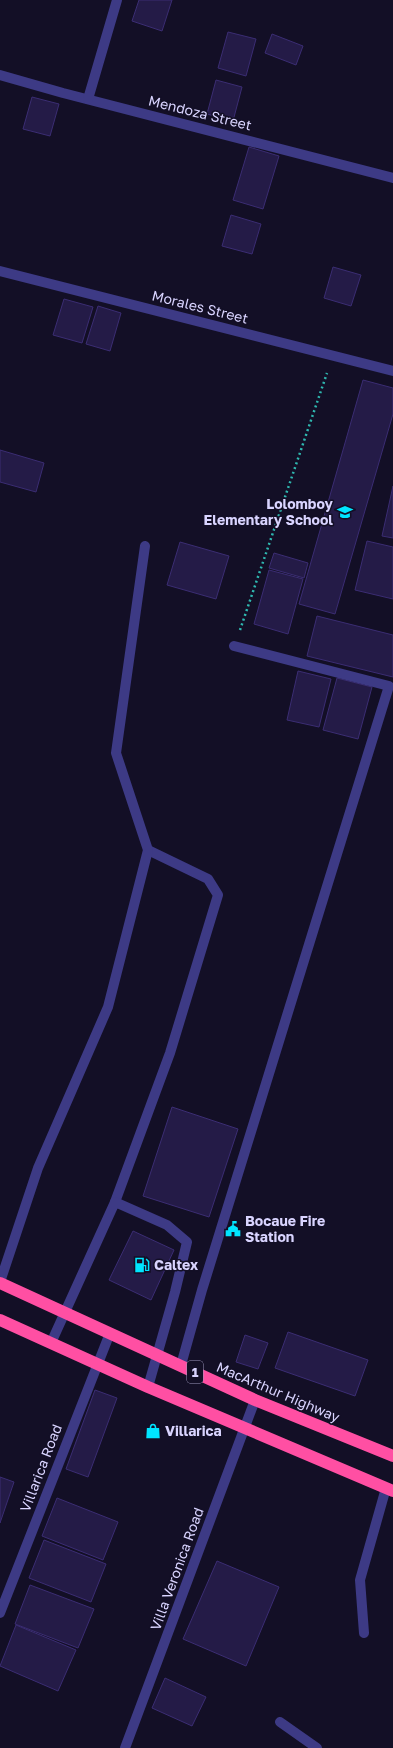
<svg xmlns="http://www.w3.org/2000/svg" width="393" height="1748" font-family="'Golos Text',sans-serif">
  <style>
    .building { fill: #241b47; stroke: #3b2d73 }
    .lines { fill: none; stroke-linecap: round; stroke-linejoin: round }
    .path { stroke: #2fb8b0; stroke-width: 2.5; stroke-dasharray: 2 3; stroke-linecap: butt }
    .minor { stroke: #3d3a85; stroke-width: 10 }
    .highway { stroke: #ff4fa3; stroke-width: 12 }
    .labels { text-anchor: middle; stroke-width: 3; stroke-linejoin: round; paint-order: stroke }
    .shield { fill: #130f26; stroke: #9e99be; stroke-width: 1 }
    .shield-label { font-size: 13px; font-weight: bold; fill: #d9d4ff }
    .street-label { font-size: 14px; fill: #d9d4ff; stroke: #130f26 }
    .poi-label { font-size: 14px; font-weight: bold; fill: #d9d4ff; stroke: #130f26; text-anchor: start }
  </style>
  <rect width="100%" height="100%" fill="#130f26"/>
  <g class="building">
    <polygon points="139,0 172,0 162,31 132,21"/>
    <polygon points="228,32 256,39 246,76 218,68"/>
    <polygon points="272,34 303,46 296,65 265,53"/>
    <polygon points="216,80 242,87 233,121 207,114"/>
    <polygon points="32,97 59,104 50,136 23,129"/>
    <polygon points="249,147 279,156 263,209 233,200"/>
    <polygon points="231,215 261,224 252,254 222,246"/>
    <polygon points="333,267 361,275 351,306 324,298"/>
    <polygon points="64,299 93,307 82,343 53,335"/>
    <polygon points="98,306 121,313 110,351 86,344"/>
    <polygon points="363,380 393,388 393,414 335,614 299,604"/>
    <polygon points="0,450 44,463 36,492 0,482"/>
    <polygon points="393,486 393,538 382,536"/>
    <polygon points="367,541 393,547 393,599 355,590"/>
    <polygon points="180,542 229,556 216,599 167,585"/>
    <polygon points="274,553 308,563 304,578 269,568"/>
    <polygon points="269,570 303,579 288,634 254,624"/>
    <polygon points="317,616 393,635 393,677 307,656"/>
    <polygon points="298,671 331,679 319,727 287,720"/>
    <polygon points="337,678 372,687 358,739 323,730"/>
    <polygon points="172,1107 238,1129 209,1217 143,1196"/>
    <polygon points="133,1231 174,1250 151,1300 109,1280"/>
    <polygon points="288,1332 368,1360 355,1396 275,1368"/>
    <polygon points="245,1335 268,1343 258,1369 236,1362"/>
    <polygon points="95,1390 117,1398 88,1477 66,1469"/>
    <polygon points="0,1477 14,1482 0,1523"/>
    <polygon points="57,1498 118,1522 103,1560 42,1536"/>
    <polygon points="44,1540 106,1564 91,1602 29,1578"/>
    <polygon points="217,1561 279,1587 246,1666 183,1639"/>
    <polygon points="30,1585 94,1609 78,1648 15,1624"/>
    <polygon points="16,1625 76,1650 58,1691 0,1666"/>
    <polygon points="165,1678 206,1697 192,1726 152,1708"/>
  </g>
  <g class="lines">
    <polyline class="path" points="240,630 327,373"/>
    <g class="minor">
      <polyline points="0,75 63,93 393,178"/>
      <polyline points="88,99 117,0"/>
      <polyline points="0,271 393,371"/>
      <polyline points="115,1202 170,1053 218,895 208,879 148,850"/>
      <polyline points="0,1282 38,1168 108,1007 148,850 116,753 145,546"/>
      <polyline points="51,1343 115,1202 167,1225 187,1242 175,1292 148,1387"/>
      <polyline points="181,1365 202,1290 389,686 234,646"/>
      <polyline points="0,1613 110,1333"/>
      <polyline points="364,1633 360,1580 386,1488"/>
      <polyline points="280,1722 317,1748"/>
      <polyline points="125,1748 255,1400"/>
    </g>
    <g class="highway">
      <polyline points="0,1283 255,1400 393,1456"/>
      <polyline points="0,1320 148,1387 393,1491"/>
    </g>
  </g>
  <defs>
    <symbol id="school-bare" viewBox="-9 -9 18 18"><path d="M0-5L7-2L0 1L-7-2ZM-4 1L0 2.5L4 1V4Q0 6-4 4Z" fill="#00e5ff" stroke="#130f26" stroke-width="2.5" paint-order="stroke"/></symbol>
    <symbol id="civic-bare" viewBox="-9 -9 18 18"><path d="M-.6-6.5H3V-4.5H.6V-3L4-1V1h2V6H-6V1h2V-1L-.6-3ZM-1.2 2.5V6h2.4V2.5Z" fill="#00e5ff" stroke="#130f26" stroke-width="2.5" paint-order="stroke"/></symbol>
    <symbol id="fuel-bare" viewBox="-9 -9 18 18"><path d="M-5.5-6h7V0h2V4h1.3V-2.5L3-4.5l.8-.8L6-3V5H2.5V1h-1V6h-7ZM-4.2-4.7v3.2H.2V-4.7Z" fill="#00e5ff" stroke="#130f26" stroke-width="2.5" paint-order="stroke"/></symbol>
    <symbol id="shop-bare" viewBox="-9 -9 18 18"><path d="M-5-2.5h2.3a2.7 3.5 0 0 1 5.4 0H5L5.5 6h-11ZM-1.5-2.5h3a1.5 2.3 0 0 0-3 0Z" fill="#00e5ff" stroke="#130f26" stroke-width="2.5" paint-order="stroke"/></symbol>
  </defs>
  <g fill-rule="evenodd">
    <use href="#school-bare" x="334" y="501" width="22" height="22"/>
    <use href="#civic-bare" x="222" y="1218" width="22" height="22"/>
    <use href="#fuel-bare" x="131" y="1254" width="22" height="22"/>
    <use href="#shop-bare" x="142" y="1420" width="22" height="22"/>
  </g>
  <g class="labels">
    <rect class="shield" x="187" y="1361" width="16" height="22" rx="3"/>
    <g class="shield-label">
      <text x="195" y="1377">1</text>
    </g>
    <g class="street-label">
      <text transform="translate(200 113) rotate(14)" y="5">Mendoza Street</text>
      <text transform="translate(200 307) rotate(14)" y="5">Morales Street</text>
      <text transform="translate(278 1392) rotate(23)" y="5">MacArthur Highway</text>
      <text transform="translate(41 1468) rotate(-69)" y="5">Villarica Road</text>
      <text transform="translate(177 1569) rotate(-70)" y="5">Villa Veronica Road</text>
    </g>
    <g class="poi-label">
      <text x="333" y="509" text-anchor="end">Lolomboy<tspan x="333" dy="16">Elementary School</tspan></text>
      <text x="245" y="1226">Bocaue Fire<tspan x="245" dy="16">Station</tspan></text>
      <text x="154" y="1270">Caltex</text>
      <text x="165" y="1436">Villarica</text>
    </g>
  </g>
</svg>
